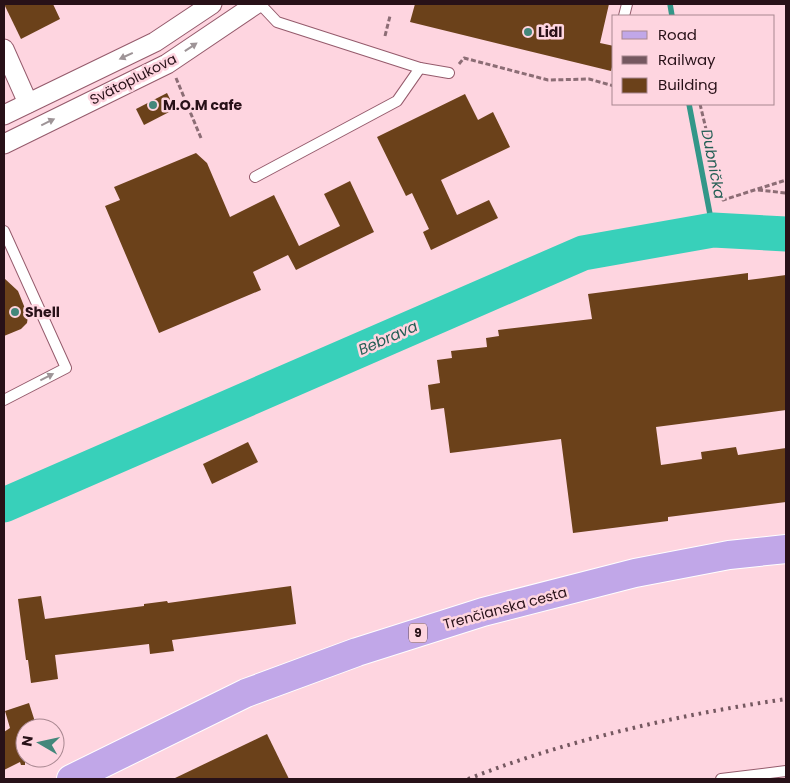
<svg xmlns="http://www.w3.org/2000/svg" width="790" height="783" font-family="Poppins,sans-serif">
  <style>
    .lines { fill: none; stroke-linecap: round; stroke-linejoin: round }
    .stream { stroke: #339789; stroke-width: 5.5 }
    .river { stroke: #38d0ba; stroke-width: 35 }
    .building { fill: #6b411a }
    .lane-casing { stroke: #955b6c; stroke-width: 12 }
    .street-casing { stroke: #955b6c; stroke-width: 21 }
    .primary-casing { stroke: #fff; stroke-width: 30 }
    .path { stroke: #8c6d75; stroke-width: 3; stroke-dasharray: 5 2.5; stroke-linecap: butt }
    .lane { stroke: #fff; stroke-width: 10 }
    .street { stroke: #fff; stroke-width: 19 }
    .primary { stroke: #c1a7e8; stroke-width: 28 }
    .rail { stroke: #755860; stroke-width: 4; stroke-dasharray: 2.5 5; stroke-linecap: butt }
    .oneway { fill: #9e9497 }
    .poi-dot { fill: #43877b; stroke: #fed5e0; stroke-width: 2 }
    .labels { text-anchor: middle; stroke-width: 5; stroke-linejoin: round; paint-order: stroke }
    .shield { fill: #fed5e0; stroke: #684c54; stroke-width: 1 }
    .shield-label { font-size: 12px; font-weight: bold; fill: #281118 }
    .poi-label { font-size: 14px; font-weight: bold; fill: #281118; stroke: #fed5e0; text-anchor: start }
    .street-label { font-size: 14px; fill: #281118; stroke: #fed5e0 }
    .water-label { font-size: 15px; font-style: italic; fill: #245f55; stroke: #fed5e0 }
  </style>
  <rect width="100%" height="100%" fill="#fed5e0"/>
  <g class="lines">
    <g class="stream">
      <polyline points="670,4 672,16"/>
      <polyline points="689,104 713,230"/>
    </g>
    <polyline class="river" points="4,505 583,253 713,230 786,234"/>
  </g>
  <g class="building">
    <polygon points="4,4 53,4 60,19 21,39"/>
    <polygon points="415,4 609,4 600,43 614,46 614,59 611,71 410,22"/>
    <polygon points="167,93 175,109 144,125 136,109"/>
    <polygon points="465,94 478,120 493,112 510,147 441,180 457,215 489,200 498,218 431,250 423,232 429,229 412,193 406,196 377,137"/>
    <polygon points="196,153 207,163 230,217 274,195 299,246 340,226 324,194 350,181 374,232 296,270 288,255 253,272 261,290 159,333 105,206 120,200 114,187"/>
    <polygon points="748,273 748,280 786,275 786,410 656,427 661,465 702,459 701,452 736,447 738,455 786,448 786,502 668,517 668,521 573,533 561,439 450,453 444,408 431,410 428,385 440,383 437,360 452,358 451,351 487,347 486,338 499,336 498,330 592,319 588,294"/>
    <polygon points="4,278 18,291 28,316 27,323 21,329 4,336"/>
    <polygon points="248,442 258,462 212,484 203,464"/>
    <polygon points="291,586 296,624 172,640 174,651 150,654 149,644 55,655 58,679 31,683 28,660 26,660 18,599 41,596 45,619 144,606 144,604 167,601 168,603"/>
    <polygon points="29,703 37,728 25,728 25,765 21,765 20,762 4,770 4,732 10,728 5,711"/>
    <polygon points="267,734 289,779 173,779"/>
  </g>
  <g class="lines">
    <defs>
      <g id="lane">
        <polyline points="260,4 277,22 420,68 449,73"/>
        <polyline points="624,16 627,4"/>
        <polyline points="255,177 397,101 420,68"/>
        <polyline points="4,231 66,368 4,400"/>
        <polyline points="721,779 786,771"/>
      </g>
      <g id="street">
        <polyline points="4,49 28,103"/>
        <polyline points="4,115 155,42 212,4"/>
        <polyline points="4,144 167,64 256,4"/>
      </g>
      <polyline id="primary" points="71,779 246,693 357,652 483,612 635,573 729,555 786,549"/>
    </defs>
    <use href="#lane" class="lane-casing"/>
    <use href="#street" class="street-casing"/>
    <use href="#primary" class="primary-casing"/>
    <g class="path">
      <polyline points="385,36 390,16"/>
      <polyline points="459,64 464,58 548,80 589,79 614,86"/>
      <polyline points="176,78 201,138"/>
      <polyline points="700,104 723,200 786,180"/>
      <polyline points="758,190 786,193"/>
    </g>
    <use href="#lane" class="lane"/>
    <use href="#street" class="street"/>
    <use href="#primary" class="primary"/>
    <path class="rail" d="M 468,779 C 570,739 678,715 786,699"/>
  </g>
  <defs><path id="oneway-solid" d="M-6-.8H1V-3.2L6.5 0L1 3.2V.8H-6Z" transform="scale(1.25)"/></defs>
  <g class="oneway">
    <use href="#oneway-solid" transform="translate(191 47) rotate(-34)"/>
    <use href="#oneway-solid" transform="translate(126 56) rotate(155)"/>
    <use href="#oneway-solid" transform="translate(48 122) rotate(-26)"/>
    <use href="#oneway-solid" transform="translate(47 377) rotate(-27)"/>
  </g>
  <g class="poi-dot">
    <circle cx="528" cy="32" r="5"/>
    <circle cx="153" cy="105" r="5"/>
    <circle cx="15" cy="312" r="5"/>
  </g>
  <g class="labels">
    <rect class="shield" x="409" y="623.5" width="18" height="19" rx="4"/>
    <g class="shield-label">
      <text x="418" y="637">9</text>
    </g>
    <g class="poi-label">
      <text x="538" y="37">Lidl</text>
      <text x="163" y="110">M.O.M cafe</text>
      <text x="25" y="317">Shell</text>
    </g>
    <g class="street-label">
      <text transform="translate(133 79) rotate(-27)" y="5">Svätoplukova</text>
      <text transform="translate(505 608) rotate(-15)" y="5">Trenčianska cesta</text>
    </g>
    <g class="water-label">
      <text transform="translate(713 164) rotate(79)" y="5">Dubnička</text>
      <text transform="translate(388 338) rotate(-24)" y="5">Bebrava</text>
    </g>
  </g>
  <rect width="790" height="783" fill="none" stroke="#281118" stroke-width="10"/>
  <rect x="612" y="15" width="162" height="90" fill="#fed5e0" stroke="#a88790"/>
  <rect x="622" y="31" width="25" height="8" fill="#c1a7e8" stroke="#a88790"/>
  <text x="658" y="40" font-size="15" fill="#281118">Road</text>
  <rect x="622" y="56" width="25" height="8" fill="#755860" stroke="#a88790"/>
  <text x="658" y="65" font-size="15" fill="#281118">Railway</text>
  <rect x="622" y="78" width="25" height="15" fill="#6b411a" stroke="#a88790"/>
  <text x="658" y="90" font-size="15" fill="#281118">Building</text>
  <g transform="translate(40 743) rotate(279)"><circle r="24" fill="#fed5e0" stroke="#a88790"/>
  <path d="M0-4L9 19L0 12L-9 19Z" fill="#43877b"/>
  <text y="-8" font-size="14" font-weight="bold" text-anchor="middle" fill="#281118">N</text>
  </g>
</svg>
